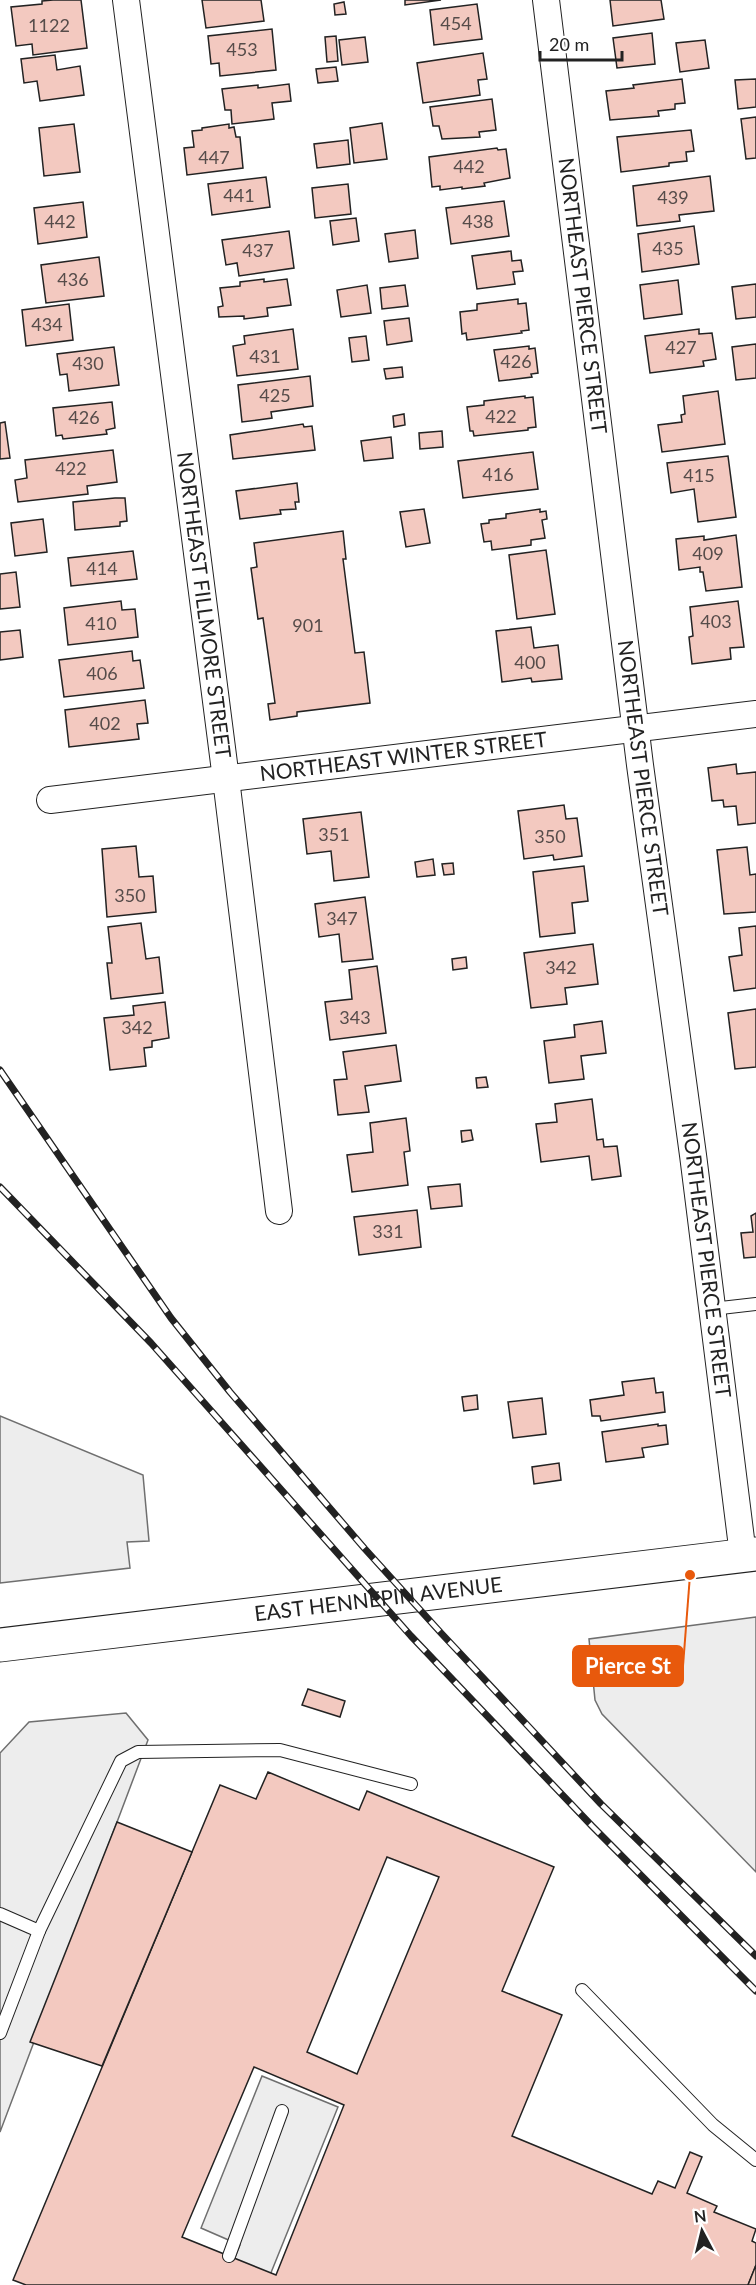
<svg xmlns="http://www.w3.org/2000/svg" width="756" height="2285" font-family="Lato,sans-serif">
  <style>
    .parking { fill: #ededed; stroke: #6f6f6f; stroke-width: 1.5 }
    .building { fill: #f3c9c0; stroke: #222; stroke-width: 1.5; fill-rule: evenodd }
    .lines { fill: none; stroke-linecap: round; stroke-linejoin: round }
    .lane-casing { stroke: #222; stroke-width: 14 }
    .street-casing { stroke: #222; stroke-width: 28 }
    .secondary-casing { stroke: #222; stroke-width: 35 }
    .lane { stroke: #fff; stroke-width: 12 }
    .street { stroke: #fff; stroke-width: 26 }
    .secondary { stroke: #fff; stroke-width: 33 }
    .rail-casing { stroke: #222; stroke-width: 7 }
    .rail { stroke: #fff; stroke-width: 4.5; stroke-dasharray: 14; stroke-linecap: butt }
    .labels { text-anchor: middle; stroke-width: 4.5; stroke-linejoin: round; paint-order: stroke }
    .number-label { font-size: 18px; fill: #564c4a }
    .street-label { font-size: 21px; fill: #222; stroke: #fff }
    .leader { fill: none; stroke: #e8590c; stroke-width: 2 }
    .callout-dot { fill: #e8590c; stroke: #fff; stroke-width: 2 }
    .callout { fill: #e8590c; stroke: #e8590c; stroke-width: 2 }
    .callout-label { font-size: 22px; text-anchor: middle; font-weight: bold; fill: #fff }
  </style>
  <rect width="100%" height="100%" fill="#fff"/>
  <g class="parking">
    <polygon points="0,1416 143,1475 149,1541 127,1542 130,1568 0,1583"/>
    <polygon points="756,1617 756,1872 602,1714 595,1700 589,1639"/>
    <polygon points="126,1713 148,1740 0,2132 0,1753 29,1722"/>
    <polygon points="262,2076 338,2107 266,2285 224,2285 240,2245 201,2228"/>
  </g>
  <g class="building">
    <polygon points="53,0 81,0 87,48 33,55 32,44 16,46 11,7 42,4 42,1"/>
    <polygon points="202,0 261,0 264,21 206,28"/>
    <polygon points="405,0 441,0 405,5"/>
    <polygon points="610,0 661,0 664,19 613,26"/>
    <polygon points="344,2 346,14 335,15 334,4"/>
    <polygon points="477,4 482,39 434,45 430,10"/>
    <polygon points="272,29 276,70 220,76 219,63 211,64 208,36"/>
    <polygon points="652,33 655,64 617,68 613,38"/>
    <polygon points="336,36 338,61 327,62 325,37"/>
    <polygon points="365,37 368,62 342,65 339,40"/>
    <polygon points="705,40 709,68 680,72 676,43"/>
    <polygon points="483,53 487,79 478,80 480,95 423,103 417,63"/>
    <polygon points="55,55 57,70 80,66 84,95 40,101 37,81 24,83 21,59"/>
    <polygon points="336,67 338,81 318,83 316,69"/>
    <polygon points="682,79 685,103 675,104 675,109 658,111 659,116 610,120 606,91 634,88 633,85"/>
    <polygon points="756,79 756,107 738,109 735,80"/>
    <polygon points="289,84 291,101 272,103 274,119 232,124 231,110 225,110 222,89 258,85 258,88"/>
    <polygon points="492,99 496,130 479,132 480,137 442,139 439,126 433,126 430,107"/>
    <polygon points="756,117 756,158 746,159 741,119"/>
    <polygon points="382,123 387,159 354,163 350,128"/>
    <polygon points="74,124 80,172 44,176 39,128"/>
    <polygon points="229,124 229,128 234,127 236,137 240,137 243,168 187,175 184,148 194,147 192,131 202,130 202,128"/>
    <polygon points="691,130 694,151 686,152 687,161 669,163 669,166 621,172 617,137"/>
    <polygon points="348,140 350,164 317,168 314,144"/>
    <polygon points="497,148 498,150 506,149 510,178 484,183 485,186 462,189 462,187 440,190 440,186 432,187 429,157"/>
    <polygon points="710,176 714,211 679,215 680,221 637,226 633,186"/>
    <polygon points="266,177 270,207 212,215 208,184"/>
    <polygon points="348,184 351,214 315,218 312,188"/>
    <polygon points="504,201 509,236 451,244 446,208"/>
    <polygon points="83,202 87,237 38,244 34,208"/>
    <polygon points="356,218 359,241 333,245 330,221"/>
    <polygon points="694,226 699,264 642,272 638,234"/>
    <polygon points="415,230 418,258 389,262 385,234"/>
    <polygon points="289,231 294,268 239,276 237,263 226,265 222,240"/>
    <polygon points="511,251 512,261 521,260 523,271 513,272 515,284 477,289 472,256"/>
    <polygon points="99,257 104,296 46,303 41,265"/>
    <polygon points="264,279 264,282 287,279 291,305 267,308 268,316 244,319 244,316 219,317 218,307 223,306 220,288 240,286 240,282"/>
    <polygon points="678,280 682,314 644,319 640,285"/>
    <polygon points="756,284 756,317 736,319 732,287"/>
    <polygon points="367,285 371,313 341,317 337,290"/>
    <polygon points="405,285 408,306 382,309 380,288"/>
    <polygon points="518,299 518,304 526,303 529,330 521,331 522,333 467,340 466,333 462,334 460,312 477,310 477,304"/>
    <polygon points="69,304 73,340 26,346 22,310"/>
    <polygon points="409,318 412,341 387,345 384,321"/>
    <polygon points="293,329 298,369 237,376 233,346 245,344 244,336"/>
    <polygon points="699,329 699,334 712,333 716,359 703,361 704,366 650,373 645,336"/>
    <polygon points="366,336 369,360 352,362 349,338"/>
    <polygon points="756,344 756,378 736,380 732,347"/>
    <polygon points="529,346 529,349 535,348 538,373 531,374 532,377 499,381 494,350"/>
    <polygon points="114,347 119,385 69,391 67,374 60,375 57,354"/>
    <polygon points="402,367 403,377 386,379 384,369"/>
    <polygon points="310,376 313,406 271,412 272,418 242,422 238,385"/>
    <polygon points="718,391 725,444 662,452 658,425 682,422 681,415 685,414 683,396"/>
    <polygon points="525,396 525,398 533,397 536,427 528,428 528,430 474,436 473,431 470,431 467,407 484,405 484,401"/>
    <polygon points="112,402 115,428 106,430 107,434 63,439 62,435 56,436 53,408"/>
    <polygon points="404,414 405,425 394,427 393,416"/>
    <polygon points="5,422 10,458 0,459 0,423"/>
    <polygon points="303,424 304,427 312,426 315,450 233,459 230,435"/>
    <polygon points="442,431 443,447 420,449 419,433"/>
    <polygon points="391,437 393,458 364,461 361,441"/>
    <polygon points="113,450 117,482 87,486 88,494 18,502 15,480 27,478 25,460"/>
    <polygon points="533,452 538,489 463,498 458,461"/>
    <polygon points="728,456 736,517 698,522 694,489 671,493 667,463"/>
    <polygon points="297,483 299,502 295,502 296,509 280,510 281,514 240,519 236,491"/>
    <polygon points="115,498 125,498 127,521 120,522 120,526 75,530 73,502"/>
    <polygon points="424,509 430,543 406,547 400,512"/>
    <polygon points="540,509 540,512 546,511 547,519 542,520 545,538 531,540 531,545 492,550 491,541 484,542 481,524 489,523 489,520 506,518 506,514"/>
    <polygon points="43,519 47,552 15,556 11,523"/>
    <polygon points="343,531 346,559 343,559 355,653 364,652 370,703 297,712 297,716 270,720 268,704 275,703 263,618 258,619 251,568 257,567 254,543"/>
    <polygon points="736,535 742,587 706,591 703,572 700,572 700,567 679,570 676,539 704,536 704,540"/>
    <polygon points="546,550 555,614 517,619 509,555"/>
    <polygon points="133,551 137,579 71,586 68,558"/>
    <polygon points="16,572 20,607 0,609 0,574"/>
    <polygon points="121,601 122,610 135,609 138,637 68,645 64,608"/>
    <polygon points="738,601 744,647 730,648 731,659 692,664 689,637 693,636 690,607"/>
    <polygon points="531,627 534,648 558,645 562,679 532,682 531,678 502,682 496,631"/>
    <polygon points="20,630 23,657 0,660 0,632"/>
    <polygon points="132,651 133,661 140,660 144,688 64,697 59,660"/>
    <polygon points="145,700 148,723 137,724 139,739 69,747 65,710"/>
    <polygon points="736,764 737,774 756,772 756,823 738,825 736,806 724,807 723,800 712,801 708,768"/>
    <polygon points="564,805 566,819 577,818 582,856 554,860 553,855 524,859 518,811"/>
    <polygon points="361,812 369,877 334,881 331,851 307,854 303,819"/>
    <polygon points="136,846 139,877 153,876 156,912 107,917 102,849"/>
    <polygon points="747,847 750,875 756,874 756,912 724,914 717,850"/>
    <polygon points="433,859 435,875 417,877 415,862"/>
    <polygon points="453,863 454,874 444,875 442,864"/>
    <polygon points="584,866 588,901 572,903 575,933 540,937 533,872"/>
    <polygon points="365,897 373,959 342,962 339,934 319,937 315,904"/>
    <polygon points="141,923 146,959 159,957 163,993 111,999 107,963 112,963 108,927"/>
    <polygon points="756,926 756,988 734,991 729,957 742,955 739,928"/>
    <polygon points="593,944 598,984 565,988 567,1004 531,1008 524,953"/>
    <polygon points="466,957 467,968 453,970 452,959"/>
    <polygon points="377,966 386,1033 330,1040 325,1002 352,999 349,970"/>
    <polygon points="165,1002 169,1038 152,1041 152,1047 144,1048 146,1066 110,1070 104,1018 134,1015 133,1006"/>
    <polygon points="756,1009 756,1067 735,1069 728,1013"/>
    <polygon points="602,1021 606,1053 581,1056 584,1079 549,1083 544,1041 575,1037 574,1025"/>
    <polygon points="396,1045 401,1081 365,1086 369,1112 338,1115 334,1080 347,1079 343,1052"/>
    <polygon points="486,1077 488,1087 477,1088 476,1078"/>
    <polygon points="592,1099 597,1140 603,1139 604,1147 617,1146 621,1176 592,1180 589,1156 541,1162 536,1124 557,1122 555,1104"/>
    <polygon points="406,1118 410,1151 404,1152 408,1185 352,1192 347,1155 373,1152 370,1123"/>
    <polygon points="471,1130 473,1140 462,1142 461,1131"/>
    <polygon points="460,1184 462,1206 431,1209 428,1187"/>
    <polygon points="417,1210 421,1247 359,1255 354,1217"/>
    <polygon points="756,1213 756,1257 744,1258 741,1233 753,1232 751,1216"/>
    <polygon points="654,1378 656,1393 663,1392 665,1412 601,1421 600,1416 592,1416 590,1400 624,1395 622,1382"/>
    <polygon points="477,1395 478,1409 464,1411 462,1397"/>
    <polygon points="542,1398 546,1434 513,1438 508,1402"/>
    <polygon points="658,1424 658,1426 666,1425 668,1444 642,1448 644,1457 606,1462 602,1432"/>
    <polygon points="559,1463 561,1480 534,1484 532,1467"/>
    <polygon points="308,1689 345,1701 340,1717 302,1705"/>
    <path d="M 268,1772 L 359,1810 L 367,1791 L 554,1867 L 502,1991 L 562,2015 L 512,2136 L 652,2194 L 658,2181 L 675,2188 L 690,2152 L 702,2157 L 687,2193 L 717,2206 L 714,2212 L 756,2229 L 752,2241 L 756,2243 L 756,2265 L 748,2285 L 26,2285 L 13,2280 L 220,1785 L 256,1799 ZM 387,1857 L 439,1877 L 357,2074 L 307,2052 ZM 254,2067 L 344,2105 L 276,2275 L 182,2237 Z"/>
    <polygon points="117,1822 192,1852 102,2066 30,2042"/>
    <polygon points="756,2265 756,2285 748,2285"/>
  </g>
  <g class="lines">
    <defs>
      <g id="lane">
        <polyline points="712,1309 756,1304"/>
        <polyline points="0,1914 39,1931 0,2033"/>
        <polyline points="39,1931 121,1761 138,1752 280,1750 411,1784"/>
        <polyline points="582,1990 713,2125 756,2160"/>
        <polyline points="229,2256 282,2111"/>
      </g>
      <g id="street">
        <path id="s1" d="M 126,0 L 226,779 L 279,1211"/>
        <path id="s2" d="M 546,0 L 640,765 L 693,1155 L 743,1555"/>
        <path id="s3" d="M 50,800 L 756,714"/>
      </g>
      <g id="secondary">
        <path id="s4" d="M 0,1645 L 756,1554"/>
      </g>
    </defs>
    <use href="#lane" class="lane-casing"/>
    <use href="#street" class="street-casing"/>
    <use href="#secondary" class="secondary-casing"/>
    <use href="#lane" class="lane"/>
    <use href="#street" class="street"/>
    <use href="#secondary" class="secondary"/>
    <defs>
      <g id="rail">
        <polyline points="0,1070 171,1318 230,1392 365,1549 441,1633 601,1804 756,1956"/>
        <polyline points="0,1187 151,1343 411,1636 592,1826 756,1991"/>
      </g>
    </defs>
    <use href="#rail" class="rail-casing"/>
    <use href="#rail" class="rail"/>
  </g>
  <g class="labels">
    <g class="number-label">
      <text x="456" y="30">454</text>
      <text x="49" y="32">1122</text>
      <text x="242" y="56">453</text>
      <text x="214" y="164">447</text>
      <text x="469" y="173">442</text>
      <text x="239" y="202">441</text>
      <text x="673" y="204">439</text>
      <text x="60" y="228">442</text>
      <text x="478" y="228">438</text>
      <text x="668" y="255">435</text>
      <text x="258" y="257">437</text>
      <text x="73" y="286">436</text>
      <text x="47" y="331">434</text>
      <text x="681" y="354">427</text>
      <text x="265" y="363">431</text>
      <text x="516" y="368">426</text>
      <text x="88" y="370">430</text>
      <text x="275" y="402">425</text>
      <text x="501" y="423">422</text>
      <text x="84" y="424">426</text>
      <text x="71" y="475">422</text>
      <text x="498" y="481">416</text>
      <text x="699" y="482">415</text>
      <text x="708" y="560">409</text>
      <text x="102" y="575">414</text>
      <text x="716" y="628">403</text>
      <text x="101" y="630">410</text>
      <text x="308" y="632">901</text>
      <text x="530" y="669">400</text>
      <text x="102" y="680">406</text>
      <text x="105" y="730">402</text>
      <text x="334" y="841">351</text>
      <text x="550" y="843">350</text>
      <text x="130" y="902">350</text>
      <text x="342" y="925">347</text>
      <text x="561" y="974">342</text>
      <text x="355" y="1024">343</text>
      <text x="137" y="1034">342</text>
      <text x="388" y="1238">331</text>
    </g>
    <g class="street-label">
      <text dy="7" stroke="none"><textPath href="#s2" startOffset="298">NORTHEAST PIERCE STREET</textPath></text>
      <text dy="7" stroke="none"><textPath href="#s1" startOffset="610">NORTHEAST FILLMORE STREET</textPath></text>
      <text dy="7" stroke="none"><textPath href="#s3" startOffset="356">NORTHEAST WINTER STREET</textPath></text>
      <text dy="7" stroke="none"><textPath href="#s2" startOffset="784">NORTHEAST PIERCE STREET</textPath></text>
      <text dy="7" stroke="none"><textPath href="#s2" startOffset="1270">NORTHEAST PIERCE STREET</textPath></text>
      <text dy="7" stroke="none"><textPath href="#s4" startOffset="381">EAST HENNEPIN AVENUE</textPath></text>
    </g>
  </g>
  <path class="leader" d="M690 1575L683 1666"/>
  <circle class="callout-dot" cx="690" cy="1575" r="6"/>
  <rect class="callout" x="573" y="1646" width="110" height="40" rx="6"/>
  <g class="callout-label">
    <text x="628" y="1674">Pierce St</text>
  </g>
  <g transform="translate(702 2231) rotate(353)" stroke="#ffffff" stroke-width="4.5" paint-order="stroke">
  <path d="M0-4.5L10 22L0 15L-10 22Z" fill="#222222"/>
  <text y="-9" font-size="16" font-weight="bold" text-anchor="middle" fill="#222222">N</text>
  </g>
  <path d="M540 51v9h82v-9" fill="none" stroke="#222222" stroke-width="3"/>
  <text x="549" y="51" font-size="18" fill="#222222" stroke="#ffffff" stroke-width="4.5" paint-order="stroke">20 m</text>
</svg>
